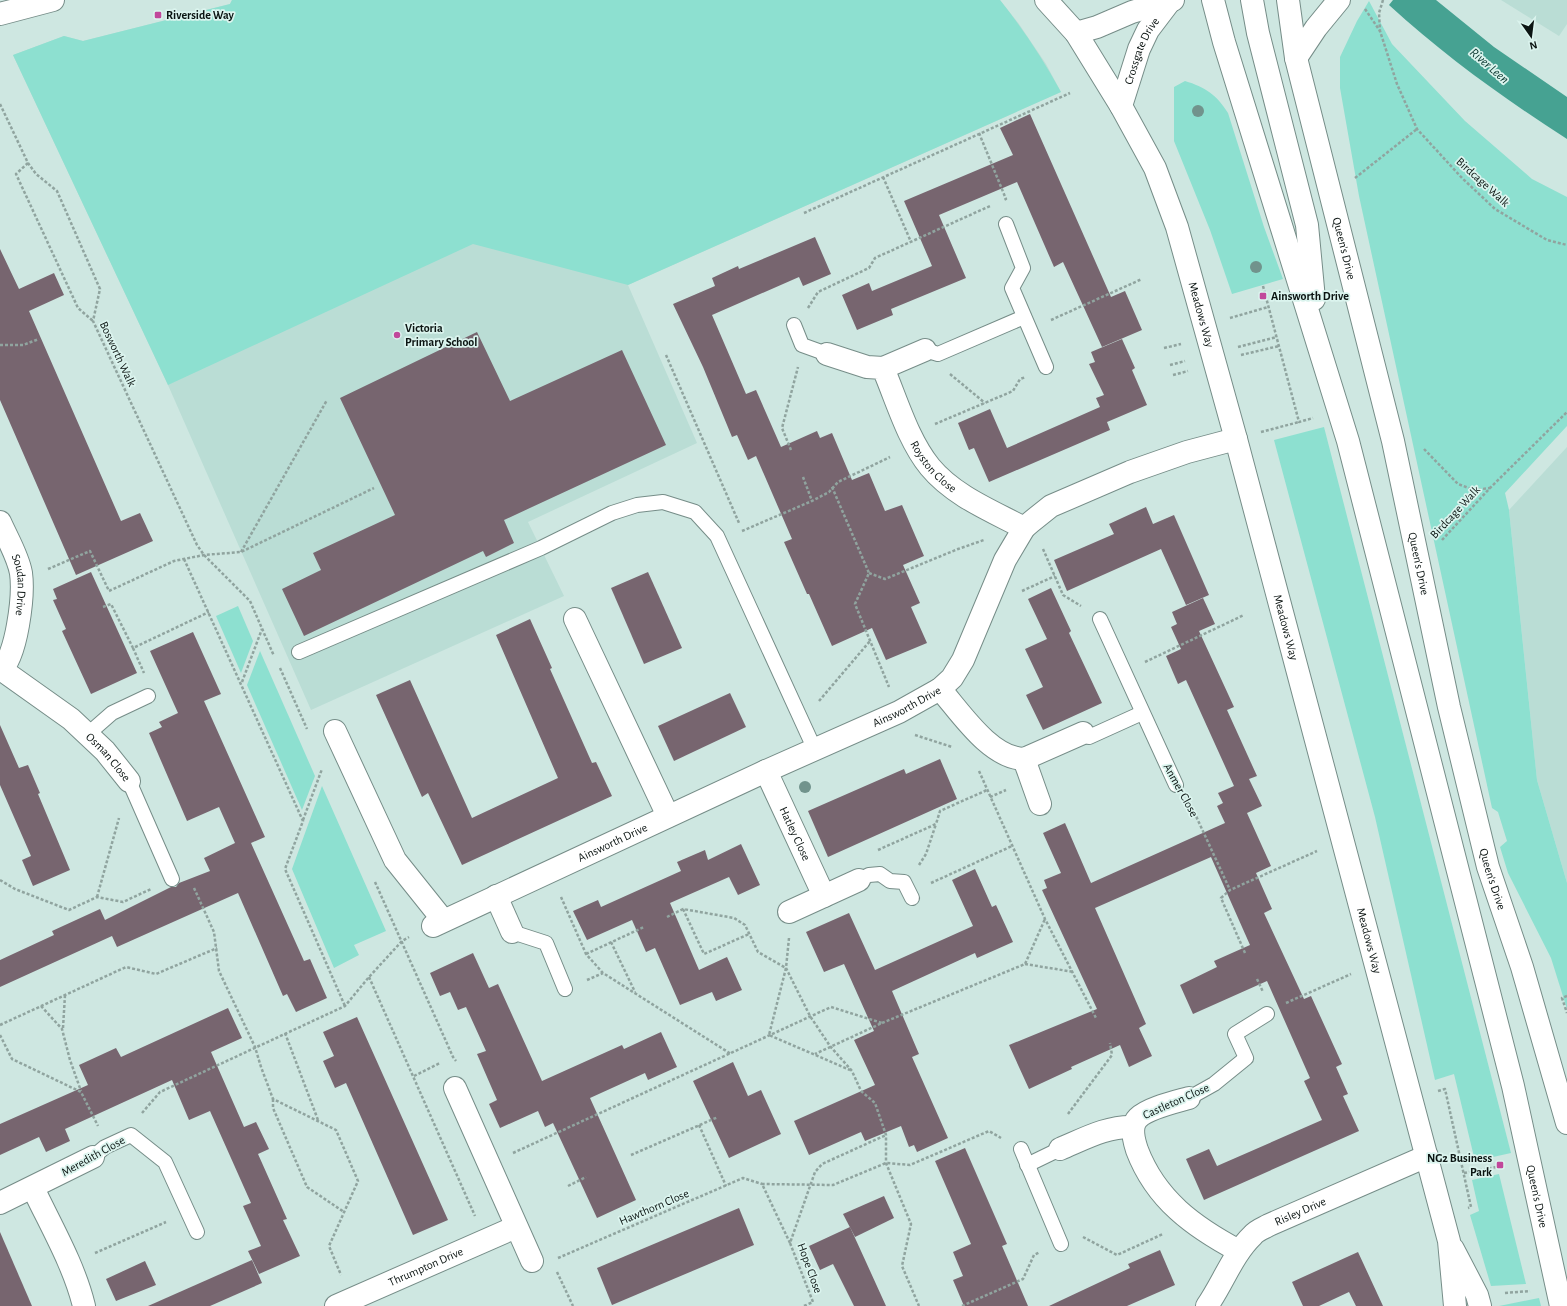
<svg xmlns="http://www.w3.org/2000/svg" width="1567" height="1306" font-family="'Alegreya Sans',sans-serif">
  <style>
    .built { fill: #baddd5 }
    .green { fill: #8de0d0 }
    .water { fill: #46a292 }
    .building { fill: #77656f }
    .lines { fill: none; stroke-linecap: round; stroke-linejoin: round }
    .lane-casing { stroke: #768d88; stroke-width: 16 }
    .street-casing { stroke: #768d88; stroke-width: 24 }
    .secondary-casing { stroke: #768d88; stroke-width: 24 }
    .primary-casing { stroke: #768d88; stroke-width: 24 }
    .path { stroke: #90a49f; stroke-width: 2.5; stroke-dasharray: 3 2; stroke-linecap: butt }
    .lane { stroke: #fff; stroke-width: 14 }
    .street { stroke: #fff; stroke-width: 22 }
    .secondary { stroke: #fff; stroke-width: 22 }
    .primary { stroke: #fff; stroke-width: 22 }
    .tree { fill: #71938c }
    .poi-dot { fill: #c1489b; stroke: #dbf4ee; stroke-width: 1.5 }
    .labels { text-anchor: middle; stroke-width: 3.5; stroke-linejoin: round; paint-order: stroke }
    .poi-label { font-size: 12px; font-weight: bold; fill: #0b1412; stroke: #dbf4ee; text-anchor: start }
    .street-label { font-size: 12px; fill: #0b1412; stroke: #dbf4ee }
    .water-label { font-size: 13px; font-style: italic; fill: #0a362f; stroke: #dbf4ee }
  </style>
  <rect width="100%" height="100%" fill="#cee7e1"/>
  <g class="built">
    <polygon points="232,0 1000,0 1019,24 1046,64 1061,92 628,285 697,443 528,522 564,596 311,710 168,385 13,55 64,36 83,41 230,4"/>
    <polygon points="1501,0 1567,0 1567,24 1559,36"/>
    <polygon points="1567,447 1567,883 1537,780 1509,510"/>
  </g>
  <g class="green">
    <path d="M 232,0 L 1000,0 C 1023,29 1043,59 1061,92 L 628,285 L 473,244 L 168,385 L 13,55 L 64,36 L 83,41 L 230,4 Z"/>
    <polygon points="1369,1 1392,44 1465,121 1532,179 1567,197 1567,426 1505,493 1509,510 1537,780 1567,883 1567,1009 1551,958 1508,873 1500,847 1507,841 1498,812 1492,808 1359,196 1340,88 1340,57 1357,21"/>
    <path d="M 1185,81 C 1205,87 1217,95 1228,113 L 1264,227 L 1283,279 L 1232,294 L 1210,230 L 1174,141 L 1174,87 Z"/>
    <polygon points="1324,427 1511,1153 1475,1161 1454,1074 1435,1080 1375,817 1274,440"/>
    <polygon points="238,606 253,641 241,673 216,616"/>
    <polygon points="260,651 315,776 302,810 247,685"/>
    <polygon points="322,786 386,931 354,945 359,955 334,968 292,869"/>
    <polygon points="1499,1174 1526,1284 1491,1286 1470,1215 1479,1211 1472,1180"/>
    <polygon points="1539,1298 1541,1306 1499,1306"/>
  </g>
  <path class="water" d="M 1393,0 L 1436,0 L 1494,47 L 1567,97 L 1567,139 C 1502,97 1446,57 1389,5 Z"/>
  <g class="building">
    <polygon points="1030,114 1111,297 1125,291 1142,330 1102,347 1063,262 1054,267 1017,182 939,215 966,278 891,309 893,315 857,330 842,295 869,283 872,291 932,266 904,201 1013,155 1000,128"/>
    <polygon points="815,237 831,274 803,286 799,277 712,315 746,394 756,390 781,447 817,431 820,438 832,433 852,480 869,473 885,511 902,505 924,556 903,565 920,603 911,607 927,643 886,660 872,628 832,646 809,594 807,594 784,542 792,539 756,456 748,460 737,435 732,437 703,367 673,304 715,286 712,278 738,266 739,269"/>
    <polygon points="0,249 19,289 54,273 64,295 29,311 121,521 140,513 153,541 76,575 0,400"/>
    <polygon points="477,332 510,401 622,350 666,445 504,520 514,543 486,557 483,551 304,636 282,589 321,570 313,553 395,515 340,398"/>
    <polygon points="1122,339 1135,368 1132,370 1147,405 1107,422 1110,430 989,482 974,448 969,450 958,423 990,409 1007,448 1100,407 1096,398 1104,395 1089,364 1095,362 1091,352"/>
    <polygon points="1146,507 1153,524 1174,515 1209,595 1186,605 1161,549 1067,591 1054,560 1114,534 1109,524"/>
    <polygon points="91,572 137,673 91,694 62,631 66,629 53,600 57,599 53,589"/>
    <polygon points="648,572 682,648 644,664 611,588"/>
    <polygon points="1051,588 1071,631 1069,633 1102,703 1043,730 1026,695 1043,687 1025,649 1047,639 1028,599"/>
    <polygon points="1203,598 1215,624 1199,631 1234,707 1227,710 1257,776 1249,779 1262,806 1247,813 1271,866 1256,873 1272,909 1264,913 1304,999 1311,996 1342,1064 1336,1067 1348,1094 1343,1096 1359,1131 1204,1200 1186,1159 1209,1149 1217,1166 1322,1120 1304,1081 1310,1078 1267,981 1193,1014 1180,985 1217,967 1214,961 1250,945 1211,857 1095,908 1146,1024 1139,1028 1152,1056 1129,1067 1120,1045 1071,1067 1072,1069 1029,1089 1009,1045 1097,1009 1042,890 1047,888 1044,880 1061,873 1043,833 1065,823 1091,883 1225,823 1217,806 1223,803 1218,793 1234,786 1186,680 1178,684 1166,656 1181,649 1171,627 1177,624 1172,612"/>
    <polygon points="530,619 552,668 550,669 592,763 596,762 612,796 462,865 428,793 422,797 376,695 410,680 472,818 558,778 496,635"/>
    <polygon points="193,632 221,694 204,701 265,837 251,843 304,961 310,959 327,998 296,1012 287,994 283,996 238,893 117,947 112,936 0,987 0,960 54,935 52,931 100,909 105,920 171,887 176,887 179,883 210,871 204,858 235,843 219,807 187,821 149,733 162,727 159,722 178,713 150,651"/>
    <polygon points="730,693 746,727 674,761 658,726"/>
    <polygon points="0,725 19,768 28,765 40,793 38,794 70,870 33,886 22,860 31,856 0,785"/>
    <polygon points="940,759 957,799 828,857 808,811 904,769 906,774"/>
    <polygon points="741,844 760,885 738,895 729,877 670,903 699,970 727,957 742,990 716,1001 712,992 680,1005 655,948 646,952 632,920 587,940 573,911 598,900 601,907 681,871 677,862 705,850 708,860"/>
    <polygon points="975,869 992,907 996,905 1013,942 977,958 975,953 892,991 919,1054 912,1057 948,1138 917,1152 914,1145 909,1147 901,1126 865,1141 861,1132 809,1155 794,1121 875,1085 854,1040 874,1031 844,964 824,972 806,932 849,913 875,970 973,926 952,880"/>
    <polygon points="473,953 489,988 498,984 542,1081 622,1045 624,1049 661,1032 677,1067 648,1080 645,1073 590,1098 636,1200 597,1218 553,1123 545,1127 538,1111 500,1128 489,1104 497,1100 477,1054 486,1051 466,1007 458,1010 450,992 440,996 430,973"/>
    <polygon points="228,1008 242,1038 211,1052 244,1127 256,1122 269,1149 258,1154 287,1219 283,1220 300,1256 259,1274 248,1251 261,1246 243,1206 251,1203 210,1111 189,1120 172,1080 65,1129 70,1141 46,1152 39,1137 0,1155 0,1124 88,1085 79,1065 116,1048 121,1057"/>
    <polygon points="357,1017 448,1220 413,1235 346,1083 335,1088 323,1061 334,1056 323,1032"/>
    <polygon points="733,1062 748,1096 761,1090 781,1134 729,1158 693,1081"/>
    <polygon points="965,1148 1007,1244 1002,1246 1028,1306 964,1306 953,1280 963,1276 953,1252 971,1244 935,1161"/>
    <polygon points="884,1196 894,1218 855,1237 843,1214"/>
    <polygon points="739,1208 754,1245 612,1305 597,1268"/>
    <polygon points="850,1227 866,1262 886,1306 854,1306 833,1264 820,1270 809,1246"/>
    <polygon points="0,1232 32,1306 0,1306"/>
    <polygon points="1160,1250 1175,1285 1127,1306 1049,1306 1130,1268 1128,1264"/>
    <polygon points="1358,1252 1383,1306 1356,1306 1349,1292 1319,1306 1303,1306 1292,1282"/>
    <polygon points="252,1260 262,1283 210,1306 148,1306"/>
    <polygon points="145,1261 156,1285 116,1301 106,1279"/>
  </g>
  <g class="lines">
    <defs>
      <g id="lane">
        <polyline points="1006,224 1023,268 1012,288 1046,367"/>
        <polyline points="794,325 802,345 827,354"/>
        <polyline points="925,350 938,354 1024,317"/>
        <polyline points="1100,619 1176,785"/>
        <polyline points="299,652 541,548 612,513 637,505 663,502 695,512 717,536 815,750"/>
        <polyline points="1083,733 1089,737 1142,713"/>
        <polyline points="88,734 112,713 148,696"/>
        <polyline points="129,781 172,879"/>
        <polyline points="859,880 869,875 880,874 890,881 904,882 912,898"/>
        <polyline points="512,932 546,943 565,989"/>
        <polyline points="1189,1098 1214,1084 1246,1058 1235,1034 1267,1014"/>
        <polyline points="1021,1149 1061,1244"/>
        <polyline points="93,1157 105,1147 131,1135 165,1162 197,1232"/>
        <polyline points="1027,1165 1060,1149"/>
      </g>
      <g id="street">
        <polyline points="1076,33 1097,27 1132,12 1173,0"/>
        <polyline points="1296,58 1316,28 1339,0"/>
        <path id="s1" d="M 1121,106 L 1139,49 L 1148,30 L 1170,1"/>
        <path id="s2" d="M 827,354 L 867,367 L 883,368 C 897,401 908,440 930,467 C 954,496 992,511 1024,528"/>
        <polyline points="883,368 925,350"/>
        <path id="s3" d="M 0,522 C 7,538 18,556 21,573 C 24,595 17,657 0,671"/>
        <polyline points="575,619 668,816"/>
        <path id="s4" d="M 2,670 L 71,719 L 105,751 L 129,781"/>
        <path d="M 940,689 C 961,713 990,758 1024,759 L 1083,733"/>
        <polyline points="335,731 395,860 443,920"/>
        <polyline points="1024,759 1040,804"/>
        <path id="s5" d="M 766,771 L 824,896"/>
        <polyline points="496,896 512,932"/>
        <polyline points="789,912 859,880"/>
        <path id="s6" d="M 433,926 L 766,771 L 899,712 L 940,689 L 952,678 L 963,660 L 1005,560 L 1024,528 L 1031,522 L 1051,506 L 1130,472 L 1187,452 L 1236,439"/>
        <polyline points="455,1088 532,1261"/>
        <path d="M 1189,1098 C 1175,1102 1148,1108 1138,1118 C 1130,1126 1134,1141 1137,1150 C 1156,1200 1194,1227 1239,1251"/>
        <path d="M 1060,1149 C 1084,1139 1107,1126 1133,1127"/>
        <path d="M 33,1188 C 51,1226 74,1265 84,1306"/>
        <polyline points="0,1203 93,1157"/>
        <path id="s7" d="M 336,1306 L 516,1227"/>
        <path id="s8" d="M 1207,1306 C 1223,1283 1233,1254 1253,1235 C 1257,1230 1264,1228 1269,1225 L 1427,1156"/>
      </g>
      <g id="secondary">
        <path id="s9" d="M 1046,0 L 1076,33 L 1121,106 L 1155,168 L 1177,227 L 1236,439 L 1449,1241 L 1455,1306"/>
        <polyline points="0,14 53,0"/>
        <polyline points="1453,1249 1477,1295 1480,1306"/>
      </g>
      <g id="primary">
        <path id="s10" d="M 1213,0 L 1224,42 L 1348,441 L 1513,1086 L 1561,1306"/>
        <polyline points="1252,0 1258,33 1307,225 1314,299"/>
        <path id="s11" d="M 1288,0 L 1296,58 L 1393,441 L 1449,707 L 1488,867 L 1522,967 L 1567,1123"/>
      </g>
    </defs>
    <use href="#lane" class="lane-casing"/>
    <use href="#street" class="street-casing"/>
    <use href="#secondary" class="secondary-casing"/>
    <use href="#primary" class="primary-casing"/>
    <g class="path">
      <polyline points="1383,0 1379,13 1380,31 1397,84 1417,129 1462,178 1495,209 1547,240 1567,245"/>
      <polyline points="1365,9 1380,31"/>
      <polyline points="0,104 28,163 36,174 57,191 100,289 93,321 197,545 204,555 250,601 274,656"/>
      <polyline points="979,133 1006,199 1004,200"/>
      <polyline points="28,163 16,174 78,308 93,321"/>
      <polyline points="883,177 911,242"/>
      <polyline points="1355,178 1417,129"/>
      <polyline points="804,213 1070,93"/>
      <polyline points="1263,286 1299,422 1313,418"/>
      <polyline points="808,308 818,292 869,268 875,258 990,206"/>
      <polyline points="1230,318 1268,307"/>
      <polyline points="1051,320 1142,279"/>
      <polyline points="0,345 23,345 39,339"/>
      <polyline points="1238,347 1277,337"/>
      <polyline points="1164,348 1181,344"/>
      <polyline points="666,355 739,523"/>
      <polyline points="1241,355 1279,346"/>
      <polyline points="1170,365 1185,361"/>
      <polyline points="950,374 985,403"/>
      <polyline points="1173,375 1188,371"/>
      <polyline points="935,424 1013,391 1020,379 1026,377"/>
      <polyline points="1261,432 1299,422"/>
      <polyline points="1424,449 1458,484 1474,490 1490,488"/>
      <polyline points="791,450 782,428 798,367"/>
      <polyline points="803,477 812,501"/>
      <polyline points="832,487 869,573 855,604 889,687"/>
      <polyline points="742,531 812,501 829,492 838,482 890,457"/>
      <polyline points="1442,540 1490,488 1567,412"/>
      <polyline points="1043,549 1063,595 1081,606"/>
      <polyline points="241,552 327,400"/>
      <polyline points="184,559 303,821 285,869 345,1006"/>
      <polyline points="48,569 90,551 109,591 174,561 204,555 241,552 374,488"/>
      <polyline points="869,573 885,579 958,549 984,540"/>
      <polyline points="1022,591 1055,576"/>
      <polyline points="103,607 111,604 133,648 209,612"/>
      <polyline points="133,648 144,673"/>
      <polyline points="1145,662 1244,615"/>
      <polyline points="280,668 307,729"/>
      <polyline points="242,682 262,629"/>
      <polyline points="819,701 870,641"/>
      <polyline points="915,735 952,747"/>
      <polyline points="979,771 1045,919 1096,1018"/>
      <polyline points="990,797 1006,790"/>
      <polyline points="1190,803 1230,890"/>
      <polyline points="303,820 322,769"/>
      <polyline points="878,850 936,824 940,811 987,790"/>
      <polyline points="919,865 926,854 936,824"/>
      <polyline points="0,880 15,889 69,910 97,897 123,902 151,889"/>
      <polyline points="375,882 453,1057 456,1061"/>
      <polyline points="931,883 1012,846"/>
      <polyline points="194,888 214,932 219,971 255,1047 261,1067 273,1099 336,1130 358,1181 329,1246 341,1275"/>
      <polyline points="97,897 119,818"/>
      <polyline points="561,897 586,954 603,973 731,1054"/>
      <polyline points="683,909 704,954 749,934"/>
      <polyline points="667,917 683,909 734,918 745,925 758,952 786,968 769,1035 850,1070"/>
      <polyline points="789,938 786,968 810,1016 830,1046 852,1071 861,1091 875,1103 886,1135 886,1163 911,1224 902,1266 919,1306"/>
      <polyline points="611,942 635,992"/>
      <polyline points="1245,953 1221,898 1230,890 1317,851"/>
      <polyline points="586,954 644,927"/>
      <polyline points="1025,964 1074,972"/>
      <polyline points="369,977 475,1216"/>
      <polyline points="1257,979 1263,992"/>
      <polyline points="587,980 603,973"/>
      <polyline points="1567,996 1562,998 1567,1013"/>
      <polyline points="1286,1003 1351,974"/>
      <polyline points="41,1006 62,1029 70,1060 81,1091"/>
      <polyline points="882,1023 1025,964 1045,919"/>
      <polyline points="0,1025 126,967 156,974 217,948"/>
      <polyline points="63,1028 65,995"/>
      <polyline points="285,1033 318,1120"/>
      <polyline points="0,1035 12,1059 81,1092 98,1126"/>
      <polyline points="414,1076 440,1063"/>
      <polyline points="1438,1091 1445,1089 1471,1207 1468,1208"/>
      <polyline points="273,1099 273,1108 307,1187 344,1212"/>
      <polyline points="142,1113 160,1092 345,1006 369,977 402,941 409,937"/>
      <polyline points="1068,1114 1112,1055 1110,1043"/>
      <polyline points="699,1125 726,1186"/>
      <polyline points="513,1153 831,1007 882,1023 815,1054"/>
      <polyline points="631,1155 718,1117"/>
      <polyline points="1464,1173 1502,1166"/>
      <polyline points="568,1186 586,1177"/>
      <polyline points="1083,1237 1117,1255 1163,1234"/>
      <polyline points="790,1243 762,1184 833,1185 886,1163 910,1165 989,1131 1001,1138"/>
      <polyline points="95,1253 166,1222"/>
      <polyline points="558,1258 743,1178 762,1184"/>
      <polyline points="557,1272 573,1306"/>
      <polyline points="1505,1293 1530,1291"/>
      <polyline points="804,1306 813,1302 790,1243 815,1172 822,1164 886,1135"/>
      <polyline points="962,1306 1023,1279 1034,1255 1040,1252"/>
    </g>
    <use href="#lane" class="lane"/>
    <use href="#street" class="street"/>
    <use href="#secondary" class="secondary"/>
    <use href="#primary" class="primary"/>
  </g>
  <g class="tree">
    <circle cx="1198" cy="111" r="6"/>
    <circle cx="1256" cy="267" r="6"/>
    <circle cx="805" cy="787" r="6"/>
  </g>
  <g class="poi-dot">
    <rect x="154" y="11" width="8" height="8" rx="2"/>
    <rect x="1259" y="292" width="8" height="8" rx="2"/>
    <circle cx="397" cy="335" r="4"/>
    <rect x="1496" y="1161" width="8" height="8" rx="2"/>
  </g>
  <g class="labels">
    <g class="poi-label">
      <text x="166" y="19">Riverside Way</text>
      <text x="1271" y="300">Ainsworth Drive</text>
      <text x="405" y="332">Victoria<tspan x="405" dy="14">Primary School</tspan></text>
      <text x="1492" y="1162" text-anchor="end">NG2 Business<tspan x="1492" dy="14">Park</tspan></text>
    </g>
    <g class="street-label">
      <text dy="4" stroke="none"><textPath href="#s1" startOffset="59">Crossgate Drive</textPath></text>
      <text transform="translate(1483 182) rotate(42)" y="4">Birdcage Walk</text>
      <text dy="4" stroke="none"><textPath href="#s11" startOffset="255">Queen's Drive</textPath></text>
      <text dy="4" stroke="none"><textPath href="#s9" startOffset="355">Meadows Way</textPath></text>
      <text transform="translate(118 354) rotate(65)" y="4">Bosworth Walk</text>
      <text dy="4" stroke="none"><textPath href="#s2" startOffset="170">Royston Close</textPath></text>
      <text transform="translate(1455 512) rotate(-47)" y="4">Birdcage Walk</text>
      <text dy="4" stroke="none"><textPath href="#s11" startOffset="579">Queen's Drive</textPath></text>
      <text dy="4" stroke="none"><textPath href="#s3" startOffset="67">Soudan Drive</textPath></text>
      <text dy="4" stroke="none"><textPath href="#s9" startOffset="679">Meadows Way</textPath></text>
      <text dy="4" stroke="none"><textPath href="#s6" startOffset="522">Ainsworth Drive</textPath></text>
      <text dy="4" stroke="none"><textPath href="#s4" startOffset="138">Osman Close</textPath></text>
      <text transform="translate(1181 790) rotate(61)" y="4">Anmer Close</text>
      <text dy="4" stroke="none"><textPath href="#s5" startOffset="69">Hatley Close</textPath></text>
      <text dy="4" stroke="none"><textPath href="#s6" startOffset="198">Ainsworth Drive</textPath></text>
      <text dy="4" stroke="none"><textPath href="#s11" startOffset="903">Queen's Drive</textPath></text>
      <text dy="4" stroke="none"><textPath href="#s9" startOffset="1003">Meadows Way</textPath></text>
      <text transform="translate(1176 1101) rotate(-24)" y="4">Castleton Close</text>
      <text transform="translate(93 1156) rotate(-29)" y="4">Meredith Close</text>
      <text dy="4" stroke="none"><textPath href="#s10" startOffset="1240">Queen's Drive</textPath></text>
      <text transform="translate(654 1207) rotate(-23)" y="4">Hawthorn Close</text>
      <text dy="4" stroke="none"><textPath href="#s8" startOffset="138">Risley Drive</textPath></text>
      <text dy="4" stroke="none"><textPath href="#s7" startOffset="98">Thrumpton Drive</textPath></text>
      <text transform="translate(810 1268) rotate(70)" y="4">Hope Close</text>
    </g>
    <g class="water-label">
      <text transform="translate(1490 65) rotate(41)" y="5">River Leen</text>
    </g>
  </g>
  <g transform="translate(1531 36) rotate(166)" stroke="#dbf4ee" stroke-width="3" paint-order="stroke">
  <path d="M0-3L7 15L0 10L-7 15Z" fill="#0b1412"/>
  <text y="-6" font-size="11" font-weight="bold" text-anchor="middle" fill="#0b1412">N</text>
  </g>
</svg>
